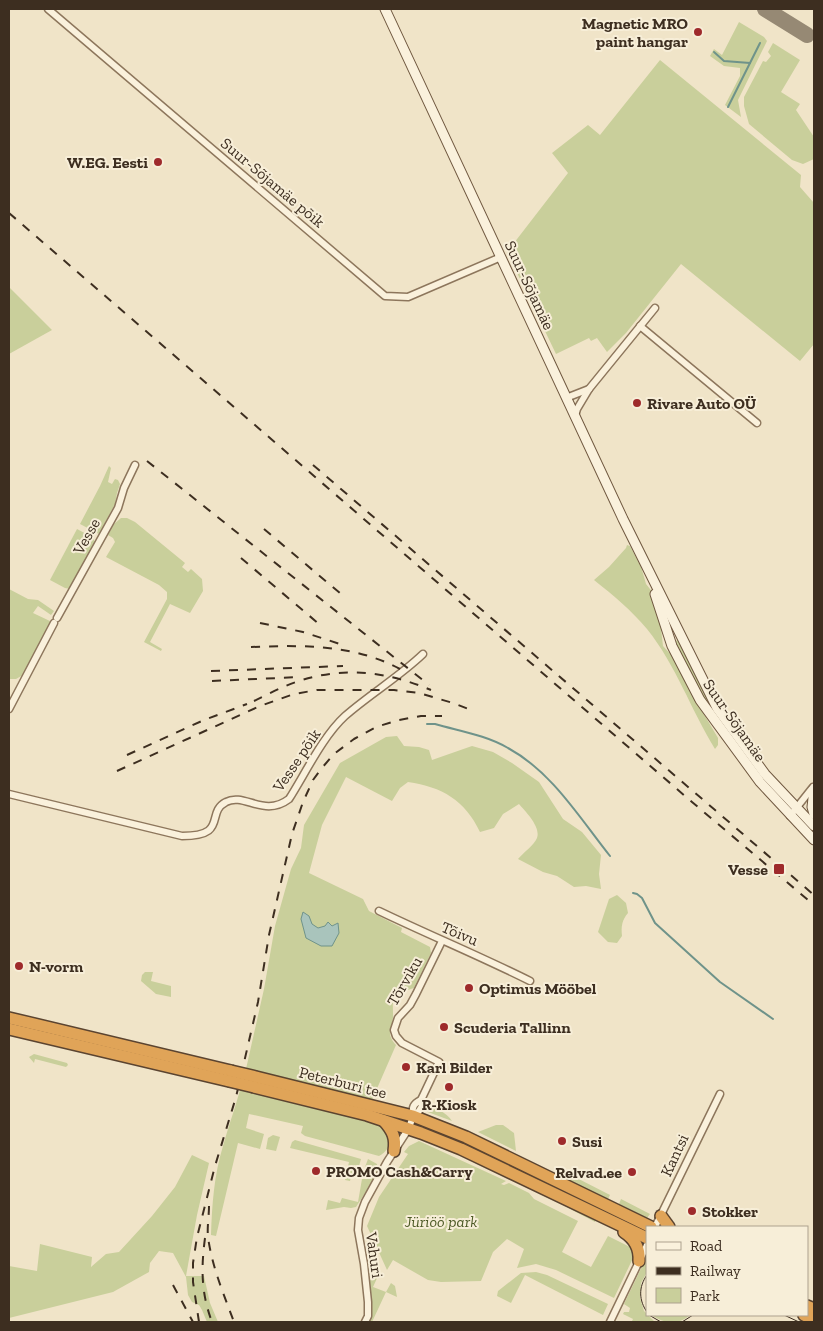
<svg xmlns="http://www.w3.org/2000/svg" width="823" height="1331" font-family="'Zilla Slab',serif">
  <style>
    .green { fill: #c9cf9b }
    .water { fill: #a9c4bc; stroke: #6f938a }
    .lines { fill: none; stroke-linecap: round; stroke-linejoin: round }
    .stream { stroke: #6f938a; stroke-width: 2 }
    .taxiway { stroke: #968974; stroke-width: 16 }
    .street-casing { stroke: #8d765c; stroke-width: 9 }
    .secondary-casing { stroke: #6f573f; stroke-width: 11 }
    .highway-casing { stroke: #5b4430; stroke-width: 14 }
    .street { stroke: #faf1dc; stroke-width: 6 }
    .secondary { stroke: #faf1dc; stroke-width: 9 }
    .highway { stroke: #e0a458; stroke-width: 11 }
    .tram { stroke: #3d2e20; stroke-width: 1 }
    .rail { stroke: #3d2e20; stroke-width: 2; stroke-dasharray: 9 9; stroke-linecap: butt }
    .highway-bridge-casing { stroke: #5b4430; stroke-width: 14; stroke-linecap: butt }
    .highway-bridge { stroke: #e0a458; stroke-width: 11 }
    .poi-dot { fill: #9e2a2b; stroke: #f7eed8; stroke-width: 2 }
    .labels { text-anchor: middle; stroke-width: 4; stroke-linejoin: round; paint-order: stroke }
    .poi-label { font-size: 16px; font-weight: bold; fill: #3d2e20; stroke: #f7eed8; text-anchor: start }
    .street-label { font-size: 16px; fill: #3d2e20; stroke: #f7eed8 }
    .park-label { font-size: 16px; font-style: italic; fill: #4d5a26; stroke: #f7eed8 }
  </style>
  <rect width="100%" height="100%" fill="#f0e4c8"/>
  <g class="green">
    <polygon points="739,22 764,37 767,41 738,100 741,117 725,105 740,76 740,68 724,66 710,56 714,49 722,55"/>
    <polygon points="773,43 800,60 781,92 800,104 796,110 814,137 814,159 803,164 792,160 749,124 744,106 744,97 763,61 766,62 771,56 768,52"/>
    <polygon points="660,60 801,175 800,187 814,203 814,344 800,361 681,264 626,333 607,352 597,338 591,341 589,338 556,354 507,252 568,173 552,153 588,125 600,135"/>
    <polygon points="9,287 52,330 9,354"/>
    <polygon points="109,466 111,468 108,482 112,484 115,479 118,480 120,484 117,493 115,504 99,534 80,524 100,486"/>
    <polygon points="121,518 127,518 135,522 185,563 182,567 188,572 191,569 202,579 203,591 190,613 170,604 150,642 162,649 161,651 144,642 167,599 167,592 159,585 106,557 115,542 113,538 108,535 114,524"/>
    <polygon points="77,529 92,537 95,542 70,589 65,588 50,580"/>
    <path d="M 627,545 L 630,546 L 639,563 L 640,563 L 646,584 L 654,594 L 660,620 L 663,646 L 673,657 L 692,694 L 718,738 L 718,745 L 715,749 C 691,710 676,665 647,629 C 631,610 613,595 594,580 L 609,567 L 626,548 Z"/>
    <polygon points="9,587 9,589 28,599 38,600 54,611 51,615 38,606 33,613 52,622 23,675 16,679 9,679"/>
    <polygon points="677,640 679,640 728,731 703,699 675,643"/>
    <path d="M 397,736 L 404,746 L 419,747 L 429,750 L 432,760 L 472,746 L 493,752 L 512,763 L 539,782 L 563,819 L 582,832 L 601,855 L 599,874 L 601,889 L 586,886 L 574,887 L 557,876 L 543,872 L 518,859 C 523,853 534,845 537,838 C 541,827 526,812 519,804 L 503,814 L 494,828 L 480,832 C 465,800 442,787 408,782 L 400,788 L 392,801 L 346,777 L 322,825 L 309,873 L 363,899 L 369,911 L 402,928 L 401,932 L 430,947 L 431,953 L 414,988 L 395,994 C 392,1002 393,1005 393,1014 C 394,1027 384,1032 396,1045 L 372,1100 L 246,1069 L 264,989 L 275,926 L 291,869 L 301,848 L 304,825 L 340,763 L 386,737 Z"/>
    <path d="M 617,895 L 626,903 L 628,913 C 622,920 621,926 622,936 L 617,943 L 608,942 L 598,932 L 609,899 Z"/>
    <polygon points="145,972 153,972 151,981 171,986 171,997 156,994 141,981 142,975"/>
    <polygon points="34,1054 67,1063 68,1065 66,1067 35,1059 34,1063 29,1057"/>
    <path d="M 240,1090 L 378,1124 C 394,1132 394,1148 379,1156 L 305,1136 L 301,1133 L 303,1126 L 249,1114 L 246,1128 L 264,1134 L 260,1149 L 238,1143 L 216,1236 L 211,1235 C 212,1205 214,1175 223,1146 C 228,1127 235,1109 240,1090 Z"/>
    <path d="M 425,1106 C 434,1106 447,1113 452,1121 L 425,1111 L 423,1109 Z"/>
    <polygon points="496,1125 503,1125 514,1133 516,1151 478,1132"/>
    <polygon points="273,1135 280,1137 276,1151 266,1149 268,1138"/>
    <polygon points="295,1140 361,1159 359,1166 354,1165 350,1181 345,1180 349,1162 290,1148 292,1142"/>
    <polygon points="419,1141 506,1181 501,1184 504,1185 509,1183 529,1193 534,1199 578,1221 562,1252 591,1267 608,1236 632,1248 634,1256 614,1298 556,1270 536,1264 517,1268 524,1249 507,1239 493,1252 481,1281 441,1282 428,1280 393,1260 387,1270 367,1226 379,1197 408,1154 404,1152 409,1146"/>
    <polygon points="192,1155 209,1163 197,1215 186,1276 204,1276 210,1303 218,1322 207,1322 202,1310 199,1305 192,1302 188,1295 186,1277 173,1253 159,1251 150,1263 149,1272 113,1292 9,1318 9,1266 37,1271 40,1244 92,1257 91,1267 106,1254 119,1252 152,1216 175,1187"/>
    <polygon points="368,1159 377,1164 378,1170 376,1176 356,1207 351,1208 344,1207 326,1210 328,1200 340,1203 342,1198 358,1202 362,1179 366,1179 369,1169 365,1167"/>
    <polygon points="567,1173 610,1195 608,1199 564,1178"/>
    <polygon points="621,1199 650,1214 647,1218 619,1204"/>
    <polygon points="553,1200 568,1205 596,1219 595,1222"/>
    <polygon points="647,1256 647,1272 641,1283 640,1298 644,1311 655,1322 634,1322 632,1321 633,1319 623,1314 624,1312 629,1312 630,1308 624,1304"/>
    <polygon points="536,1272 547,1275 608,1304 603,1315 525,1275 511,1303 497,1296 498,1291 521,1273"/>
    <path d="M 374,1276 L 378,1276 L 373,1287 L 386,1292 L 391,1283 L 395,1286 L 397,1297 L 386,1292 L 372,1322 L 369,1322 C 370,1319 372,1314 372,1310 C 373,1299 363,1284 374,1276 Z"/>
    <path d="M 652,1315 L 690,1315 C 679,1325 663,1324 652,1315 Z"/>
  </g>
  <polygon class="water" points="303,912 309,916 312,924 318,928 325,926 328,922 332,926 338,923 339,933 332,946 321,946 306,938 301,919"/>
  <g class="lines">
    <g class="stream">
      <polyline points="714,52 724,61 750,63"/>
      <polyline points="728,107 760,43"/>
      <path d="M 427,724 L 435,724 C 459,731 486,735 508,748 C 552,772 579,817 610,856"/>
      <polyline points="633,893 637,894 642,898 655,923 720,982 773,1019"/>
    </g>
    <polyline class="taxiway" points="765,9 807,35"/>
    <defs>
      <g id="street">
        <polyline points="48,9 385,296 408,297 501,257"/>
        <polyline points="640,326 757,423"/>
        <polyline points="566,398 589,389"/>
        <polyline points="575,416 577,409 589,389 655,308"/>
        <polyline points="57,618 118,508 124,488 135,465"/>
        <polyline points="9,709 54,623"/>
        <path d="M 9,794 L 182,836 C 229,836 205,813 226,802 C 244,792 264,818 289,799 C 305,774 323,736 345,716 C 370,694 399,677 423,654"/>
        <polyline points="790,816 813,787"/>
        <path d="M 379,911 C 429,935 480,956 530,981"/>
        <path d="M 413,1116 C 412,1107 413,1104 421,1100"/>
        <polyline points="655,1227 720,1094"/>
        <polyline points="365,1322 368,1316 368,1302 364,1264 358,1230 359,1218 365,1202 387,1162 409,1128 413,1116 419,1111 422,1106 421,1100 439,1062 402,1043 396,1036 394,1030 398,1018 410,1005 416,994 442,941"/>
        <polyline points="610,1322 647,1245"/>
      </g>
      <g id="secondary">
        <polyline points="385,9 623,519 717,708 765,774 814,826"/>
        <polyline points="655,594 672,646 700,700 760,782 814,840"/>
        <polyline points="814,789 812,807 814,814"/>
      </g>
      <g id="highway">
        <polyline points="9,1018 231,1071"/>
        <polyline points="9,1029 229,1081"/>
        <polyline points="256,1077 413,1116 466,1137 651,1227"/>
        <polyline points="254,1087 367,1115 421,1133 461,1149 647,1238"/>
        <path d="M 384,1121 C 393,1131 396,1138 394,1151"/>
        <polyline points="661,1216 669,1227"/>
        <path d="M 624,1232 C 635,1239 640,1248 639,1261"/>
        <polyline points="807,1306 814,1309"/>
        <polyline points="804,1315 814,1320"/>
      </g>
    </defs>
    <use href="#street" class="street-casing"/>
    <use href="#secondary" class="secondary-casing"/>
    <use href="#highway" class="highway-casing"/>
    <use href="#street" class="street"/>
    <use href="#secondary" class="secondary"/>
    <use href="#highway" class="highway"/>
    <g class="tram">
      <path d="M 647,1275 C 638,1287 639,1301 647,1312"/>
      <polyline points="649,1315 661,1322"/>
      <polyline points="784,1315 799,1322"/>
      <polyline points="682,1322 693,1315"/>
    </g>
    <g class="rail">
      <polyline points="9,213 692,802 814,905"/>
      <polyline points="147,461 429,685"/>
      <polyline points="313,465 814,895"/>
      <polyline points="264,529 341,594"/>
      <polyline points="241,558 319,624"/>
      <polyline points="260,623 303,632 340,644"/>
      <path d="M 251,647 C 303,645 353,644 400,669"/>
      <polyline points="211,671 343,666"/>
      <polyline points="212,681 300,677"/>
      <path d="M 254,701 C 267,695 281,687 296,682 C 343,666 385,671 431,690"/>
      <polyline points="127,755 204,720 247,704"/>
      <polyline points="117,771 260,706 294,694 317,690 394,690 419,693 453,703 471,710"/>
      <path d="M 209,1206 C 209,1216 207,1227 208,1237 C 212,1267 224,1295 234,1322"/>
      <path d="M 205,1238 C 201,1268 201,1293 212,1322"/>
      <polyline points="173,1285 193,1322"/>
      <polyline points="199,1322 193,1282 193,1263 197,1237 215,1166 236,1097 258,1002 269,935 292,834 303,802 313,780 321,769 334,754 354,739 376,727 399,720 421,716 442,716"/>
    </g>
    <defs>
      <g id="highway-bridge">
        <polyline points="231,1071 256,1077"/>
        <polyline points="229,1081 254,1087"/>
      </g>
    </defs>
    <use href="#highway-bridge" class="highway-bridge-casing"/>
    <use href="#highway-bridge" class="highway-bridge"/>
  </g>
  <g class="poi-dot">
    <circle cx="698" cy="32" r="5"/>
    <circle cx="158" cy="162" r="5"/>
    <circle cx="637" cy="403" r="5"/>
    <rect x="773" y="863" width="12" height="12" rx="2.5"/>
    <circle cx="19" cy="966" r="5"/>
    <circle cx="469" cy="988" r="5"/>
    <circle cx="444" cy="1027" r="5"/>
    <circle cx="406" cy="1067" r="5"/>
    <circle cx="449" cy="1087" r="5"/>
    <circle cx="562" cy="1141" r="5"/>
    <circle cx="316" cy="1171" r="5"/>
    <circle cx="632" cy="1172" r="5"/>
    <circle cx="692" cy="1211" r="5"/>
  </g>
  <g class="labels">
    <g class="poi-label">
      <text x="688" y="29" text-anchor="end">Magnetic MRO<tspan x="688" dy="18">paint hangar</tspan></text>
      <text x="148" y="168" text-anchor="end">W.EG. Eesti</text>
      <text x="647" y="409">Rivare Auto OÜ</text>
      <text x="768" y="875" text-anchor="end">Vesse</text>
      <text x="29" y="972">N-vorm</text>
      <text x="479" y="994">Optimus Mööbel</text>
      <text x="454" y="1033">Scuderia Tallinn</text>
      <text x="416" y="1073">Karl Bilder</text>
      <text x="449" y="1110" text-anchor="middle">R-Kiosk</text>
      <text x="572" y="1147">Susi</text>
      <text x="326" y="1177">PROMO Cash&amp;Carry</text>
      <text x="622" y="1178" text-anchor="end">Relvad.ee</text>
      <text x="702" y="1217">Stokker</text>
    </g>
    <g class="street-label">
      <text transform="translate(273 182) rotate(40)" y="6">Suur-Sõjamäe põik</text>
      <text transform="translate(530 285) rotate(65)" y="6">Suur-Sõjamäe</text>
      <text transform="translate(86 536) rotate(-61)" y="6">Vesse</text>
      <text transform="translate(735 720) rotate(55)" y="6">Suur-Sõjamäe</text>
      <text transform="translate(296 760) rotate(-56)" y="6">Vesse põik</text>
      <text transform="translate(460 933) rotate(23)" y="6">Tõivu</text>
      <text transform="translate(404 981) rotate(-60)" y="6">Tõrviku</text>
      <text transform="translate(343 1082) rotate(14)" y="6">Peterburi tee</text>
      <text transform="translate(674 1155) rotate(-65)" y="6">Kantsi</text>
      <text transform="translate(375 1255) rotate(82)" y="6">Vahuri</text>
    </g>
    <g class="park-label">
      <text x="441" y="1227">Jüriöö park</text>
    </g>
  </g>
  <rect width="823" height="1331" fill="none" stroke="#3d2e20" stroke-width="20"/>
  <rect x="646" y="1226" width="162" height="90" fill="#f7eed8" stroke="#ada18e"/>
  <rect x="656" y="1242" width="25" height="8" fill="#faf1dc" stroke="#ada18e"/>
  <text x="690" y="1251" font-size="15" fill="#3d2e20">Road</text>
  <rect x="656" y="1267" width="25" height="8" fill="#3d2e20" stroke="#ada18e"/>
  <text x="690" y="1276" font-size="15" fill="#3d2e20">Railway</text>
  <rect x="656" y="1288" width="25" height="15" fill="#c9cf9b" stroke="#ada18e"/>
  <text x="690" y="1301" font-size="15" fill="#3d2e20">Park</text>
</svg>
